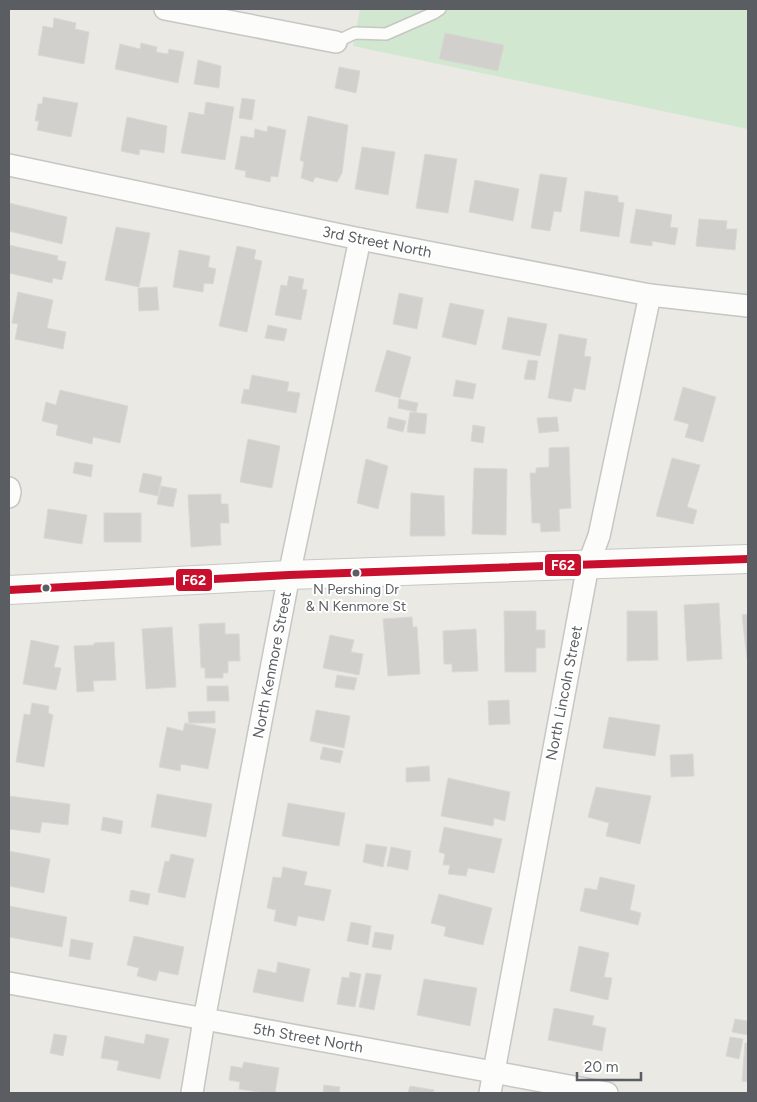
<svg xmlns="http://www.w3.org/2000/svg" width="757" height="1102" font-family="Figtree,sans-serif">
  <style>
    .green { fill: #d1e7cf }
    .building { fill: #d1d0cd; stroke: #dad8d3 }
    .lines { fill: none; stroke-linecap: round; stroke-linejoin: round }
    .lane-casing { stroke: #c6c6c5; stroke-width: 14 }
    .street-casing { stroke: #c6c6c5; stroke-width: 24 }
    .secondary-casing { stroke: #c7c7c6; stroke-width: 30 }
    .lane { stroke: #fcfcfb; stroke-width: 11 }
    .street { stroke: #fcfcfb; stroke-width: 21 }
    .secondary { stroke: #fcfcfb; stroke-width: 28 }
    .bus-1-casing { stroke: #fff; stroke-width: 11 }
    .bus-1 { stroke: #c8102e; stroke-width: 8 }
    .bus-dot { fill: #5a5e63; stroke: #fff; stroke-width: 2 }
    .labels { text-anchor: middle; stroke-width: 4; stroke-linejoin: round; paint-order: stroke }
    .bus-label { font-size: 14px; fill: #5a5e63; stroke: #fff }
    .street-label { font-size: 15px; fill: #5a5e63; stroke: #fff }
    .line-badge { stroke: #fff; stroke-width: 2 }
    .badge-label { font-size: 14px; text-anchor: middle; font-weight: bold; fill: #fff }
  </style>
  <rect width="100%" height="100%" fill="#eae9e4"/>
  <polygon class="green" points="360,9 748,9 748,129 353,46"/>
  <g class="building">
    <polygon points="54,18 76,23 75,29 89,32 84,64 38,55 43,26 53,28"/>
    <polygon points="445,33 504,45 498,71 439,59"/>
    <polygon points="141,43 157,47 156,52 168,54 169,49 184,52 178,83 115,69 120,44 140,49"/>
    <polygon points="198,60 221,66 219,88 194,84"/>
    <polygon points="339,67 360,71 356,93 335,88"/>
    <polygon points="43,97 78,103 71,137 37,130 39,121 35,121 38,104 42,104"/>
    <polygon points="242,98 255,100 252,120 239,118"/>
    <polygon points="206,102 234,107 225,160 181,153 189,112 204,115"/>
    <polygon points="308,116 348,125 342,173 337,182 315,177 313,182 301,178 304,162 300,160"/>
    <polygon points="127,117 167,126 164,153 140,149 139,155 121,151"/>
    <polygon points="268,126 286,130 278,177 271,176 270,182 245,177 246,171 235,169 241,136 254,138 255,129 267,132"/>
    <polygon points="362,147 395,152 388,195 355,189"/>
    <polygon points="425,154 457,159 448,213 416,208"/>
    <polygon points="540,174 567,178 561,212 554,211 550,231 531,228"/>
    <polygon points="475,180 519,189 513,221 469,212"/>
    <polygon points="585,191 618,196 618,202 624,203 619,237 580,231"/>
    <polygon points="9,203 67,217 62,244 9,231"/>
    <polygon points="636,209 672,215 670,227 678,228 675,245 652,241 652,246 630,243"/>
    <polygon points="699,219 727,221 726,229 737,229 735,250 696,246"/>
    <polygon points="116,227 150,233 139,287 105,280"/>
    <polygon points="9,245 58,256 57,260 66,262 62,280 53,278 52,283 9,273"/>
    <polygon points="237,246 256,250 254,259 262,261 247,332 219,326"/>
    <polygon points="179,250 210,256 208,267 216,269 213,284 204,283 203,292 173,287"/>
    <polygon points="289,276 304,279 302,289 307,290 301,320 275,315 281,285 287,286"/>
    <polygon points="157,287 159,310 139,311 138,288"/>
    <polygon points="18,292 53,300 47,328 66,332 63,349 15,339 18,324 12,323"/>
    <polygon points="399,293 423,298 417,329 393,324"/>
    <polygon points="450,303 484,310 476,345 442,337"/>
    <polygon points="508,317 547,324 540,356 502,349"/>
    <polygon points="268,325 287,329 284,341 265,338"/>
    <polygon points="559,334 587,339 584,356 591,357 585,390 574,388 571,402 548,398"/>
    <polygon points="387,350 411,357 400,398 375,391"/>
    <polygon points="528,360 538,361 535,380 524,379"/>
    <polygon points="252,375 289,382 287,391 300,393 296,413 241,403 244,389 249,390"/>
    <polygon points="456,380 476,384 473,399 453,396"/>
    <polygon points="683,387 716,397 703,442 685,437 689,424 674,420"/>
    <polygon points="60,390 128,406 120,443 93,437 92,444 56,435 58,425 42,421 46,402 56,405"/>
    <polygon points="399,399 418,403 416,412 398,408"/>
    <polygon points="410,412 427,414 425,434 407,432"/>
    <polygon points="389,417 406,421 403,432 387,428"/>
    <polygon points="557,417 559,431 539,433 537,418"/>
    <polygon points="473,425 485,427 483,443 471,441"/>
    <polygon points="248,439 280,446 272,488 240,482"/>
    <polygon points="569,447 571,508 559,509 560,531 541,532 540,523 532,523 530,473 536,473 536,468 549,467 549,448"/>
    <polygon points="672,458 700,465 687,507 697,510 693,524 656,516"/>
    <polygon points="366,459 388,466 378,509 357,503"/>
    <polygon points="75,462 93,465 91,477 73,473"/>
    <polygon points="474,468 507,469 506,535 472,534"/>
    <polygon points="143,473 162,477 158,496 139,492"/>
    <polygon points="161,486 177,489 173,507 157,504"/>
    <polygon points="411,493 444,496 445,536 410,536"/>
    <polygon points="221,494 221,504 228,504 229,523 220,523 221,545 191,547 188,495"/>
    <polygon points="48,509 87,515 82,544 44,538"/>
    <rect x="104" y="513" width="37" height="29"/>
    <polygon points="719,603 722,659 687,661 684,605"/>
    <polygon points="504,611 536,611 536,630 545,630 545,648 536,648 536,672 505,672"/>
    <polygon points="627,611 657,611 658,660 627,661"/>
    <polygon points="748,614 748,659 747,659 742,615"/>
    <polygon points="412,617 413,627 417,627 420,674 388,676 383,619"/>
    <polygon points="225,623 225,634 239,634 240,661 228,661 228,673 223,673 223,678 205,678 205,668 201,668 199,624"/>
    <polygon points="172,627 176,687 146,689 142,629"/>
    <polygon points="476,629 478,671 452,672 452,664 444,664 443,631"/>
    <polygon points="330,635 354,640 351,652 363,654 359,675 323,668"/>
    <polygon points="31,640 59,646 54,667 61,668 56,690 23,684"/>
    <polygon points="114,642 116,680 93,681 94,691 77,692 74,646 94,645 94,643"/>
    <polygon points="337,675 357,678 354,690 335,687"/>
    <polygon points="207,686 228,686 229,701 207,701"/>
    <polygon points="509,700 510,724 489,725 488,701"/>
    <polygon points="32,703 49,706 48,713 53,715 44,767 16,762 24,714 30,715"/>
    <polygon points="316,710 350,716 344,748 310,741"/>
    <polygon points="215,711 215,723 189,723 188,712"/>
    <polygon points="609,717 660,725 655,756 603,748"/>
    <polygon points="185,723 216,729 208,769 181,764 180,771 159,767 167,727 183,731"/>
    <polygon points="323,747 343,751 340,763 320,759"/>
    <polygon points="693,754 694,776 671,777 670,755"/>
    <polygon points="429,766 430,781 406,782 406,768"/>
    <polygon points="448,778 510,792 505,821 494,818 493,826 441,816"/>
    <polygon points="596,787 651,796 640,844 606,836 609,823 588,817"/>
    <polygon points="157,794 212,804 206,837 151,827"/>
    <polygon points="9,796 70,804 68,825 42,822 40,833 9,829"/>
    <polygon points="288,803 345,813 339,846 282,836"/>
    <polygon points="103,817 123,821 121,834 101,830"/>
    <polygon points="444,827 502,839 494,873 468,868 466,876 448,874 450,865 443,865 445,854 439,852"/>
    <polygon points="366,844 387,847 383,867 363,862"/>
    <polygon points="391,847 411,851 408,870 387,866"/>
    <polygon points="9,851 50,859 44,893 9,886"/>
    <polygon points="171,854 194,859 185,898 158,892 165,861 169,862"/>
    <polygon points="283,867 307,872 304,885 331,890 324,921 298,916 296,926 274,921 276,910 267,908 273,877 281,878"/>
    <polygon points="600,877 635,885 630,910 641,913 638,925 580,911 585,888 597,890"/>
    <polygon points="131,890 150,894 148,905 129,901"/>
    <polygon points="439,894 492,908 483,945 444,936 446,927 431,923"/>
    <polygon points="9,906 67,917 62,947 9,937"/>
    <polygon points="351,922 371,926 368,945 347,941"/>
    <polygon points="375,932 394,935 391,950 372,947"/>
    <polygon points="134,936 184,947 178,975 159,971 156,981 137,976 139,968 127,965"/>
    <polygon points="71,939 93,943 90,960 69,956"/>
    <polygon points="579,946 609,953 604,977 612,978 608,1000 570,991"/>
    <polygon points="278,962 310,969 303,1002 253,992 258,969 276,973"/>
    <polygon points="350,972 361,974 355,1007 337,1004 342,977 349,978"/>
    <polygon points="366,973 381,975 374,1010 359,1007"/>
    <polygon points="424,979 477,988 470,1026 417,1015"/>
    <polygon points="554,1008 594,1016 592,1025 606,1028 602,1051 548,1040"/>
    <polygon points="735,1019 748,1021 748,1035 732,1032"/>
    <polygon points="54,1034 67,1036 63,1056 50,1053"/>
    <polygon points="146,1034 169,1039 160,1079 117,1070 119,1061 101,1058 105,1036 144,1044"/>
    <polygon points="730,1037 743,1039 739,1059 726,1056"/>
    <polygon points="745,1043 748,1043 748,1082 742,1081"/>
    <polygon points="244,1062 279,1068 275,1093 264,1093 239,1089 240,1082 229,1080 231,1066 242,1068"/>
    <polygon points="324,1085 340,1087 339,1093 323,1093"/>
    <polygon points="410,1086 434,1090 433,1093 408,1093"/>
  </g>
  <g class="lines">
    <defs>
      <polyline id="lane" points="336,42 355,33 386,34 434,13 440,9"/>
      <g id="street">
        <polyline points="165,9 336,42"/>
        <polyline points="9,165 360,239 650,295 748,306"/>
        <polyline points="9,488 10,492 9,497"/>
        <polyline points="9,983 607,1093"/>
        <polyline points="192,1093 204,1020 289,575 360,239"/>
        <polyline points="490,1093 588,565 599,536 650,295"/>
      </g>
      <polyline id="secondary" points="9,590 289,575 748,559"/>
    </defs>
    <use href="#lane" class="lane-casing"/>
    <use href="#street" class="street-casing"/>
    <use href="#secondary" class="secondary-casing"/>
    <use href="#lane" class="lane"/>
    <use href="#street" class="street"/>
    <use href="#secondary" class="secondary"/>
    <defs>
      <polyline id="bus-1" points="9,590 289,575 748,559"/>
    </defs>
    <use href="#bus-1" class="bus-1-casing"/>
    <use href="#bus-1" class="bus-1"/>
  </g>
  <g class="bus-dot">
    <circle cx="356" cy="573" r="4.5"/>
    <circle cx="46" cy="588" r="4.5"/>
  </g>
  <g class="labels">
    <g class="bus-label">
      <text x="356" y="594">N Pershing Dr<tspan x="356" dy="17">&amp; N Kenmore St</tspan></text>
    </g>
    <g class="street-label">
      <text transform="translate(377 242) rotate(11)" y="5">3rd Street North</text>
      <text transform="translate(272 665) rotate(-79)" y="5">North Kenmore Street</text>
      <text transform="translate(564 693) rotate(-79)" y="5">North Lincoln Street</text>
      <text transform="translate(308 1038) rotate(10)" y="5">5th Street North</text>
    </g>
  </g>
  <g class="line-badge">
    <rect x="544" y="553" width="38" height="24" rx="5" fill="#c8102e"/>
    <rect x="175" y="568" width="38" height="24" rx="5" fill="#c8102e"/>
  </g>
  <g class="badge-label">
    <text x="563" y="570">F62</text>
    <text x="194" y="585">F62</text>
  </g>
  <rect width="757" height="1102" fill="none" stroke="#5a5e63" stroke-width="20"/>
  <path d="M577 1072v8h64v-8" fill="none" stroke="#5a5e63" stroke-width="2.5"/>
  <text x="584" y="1072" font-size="15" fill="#5a5e63" stroke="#ffffff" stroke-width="4" paint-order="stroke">20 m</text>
</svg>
